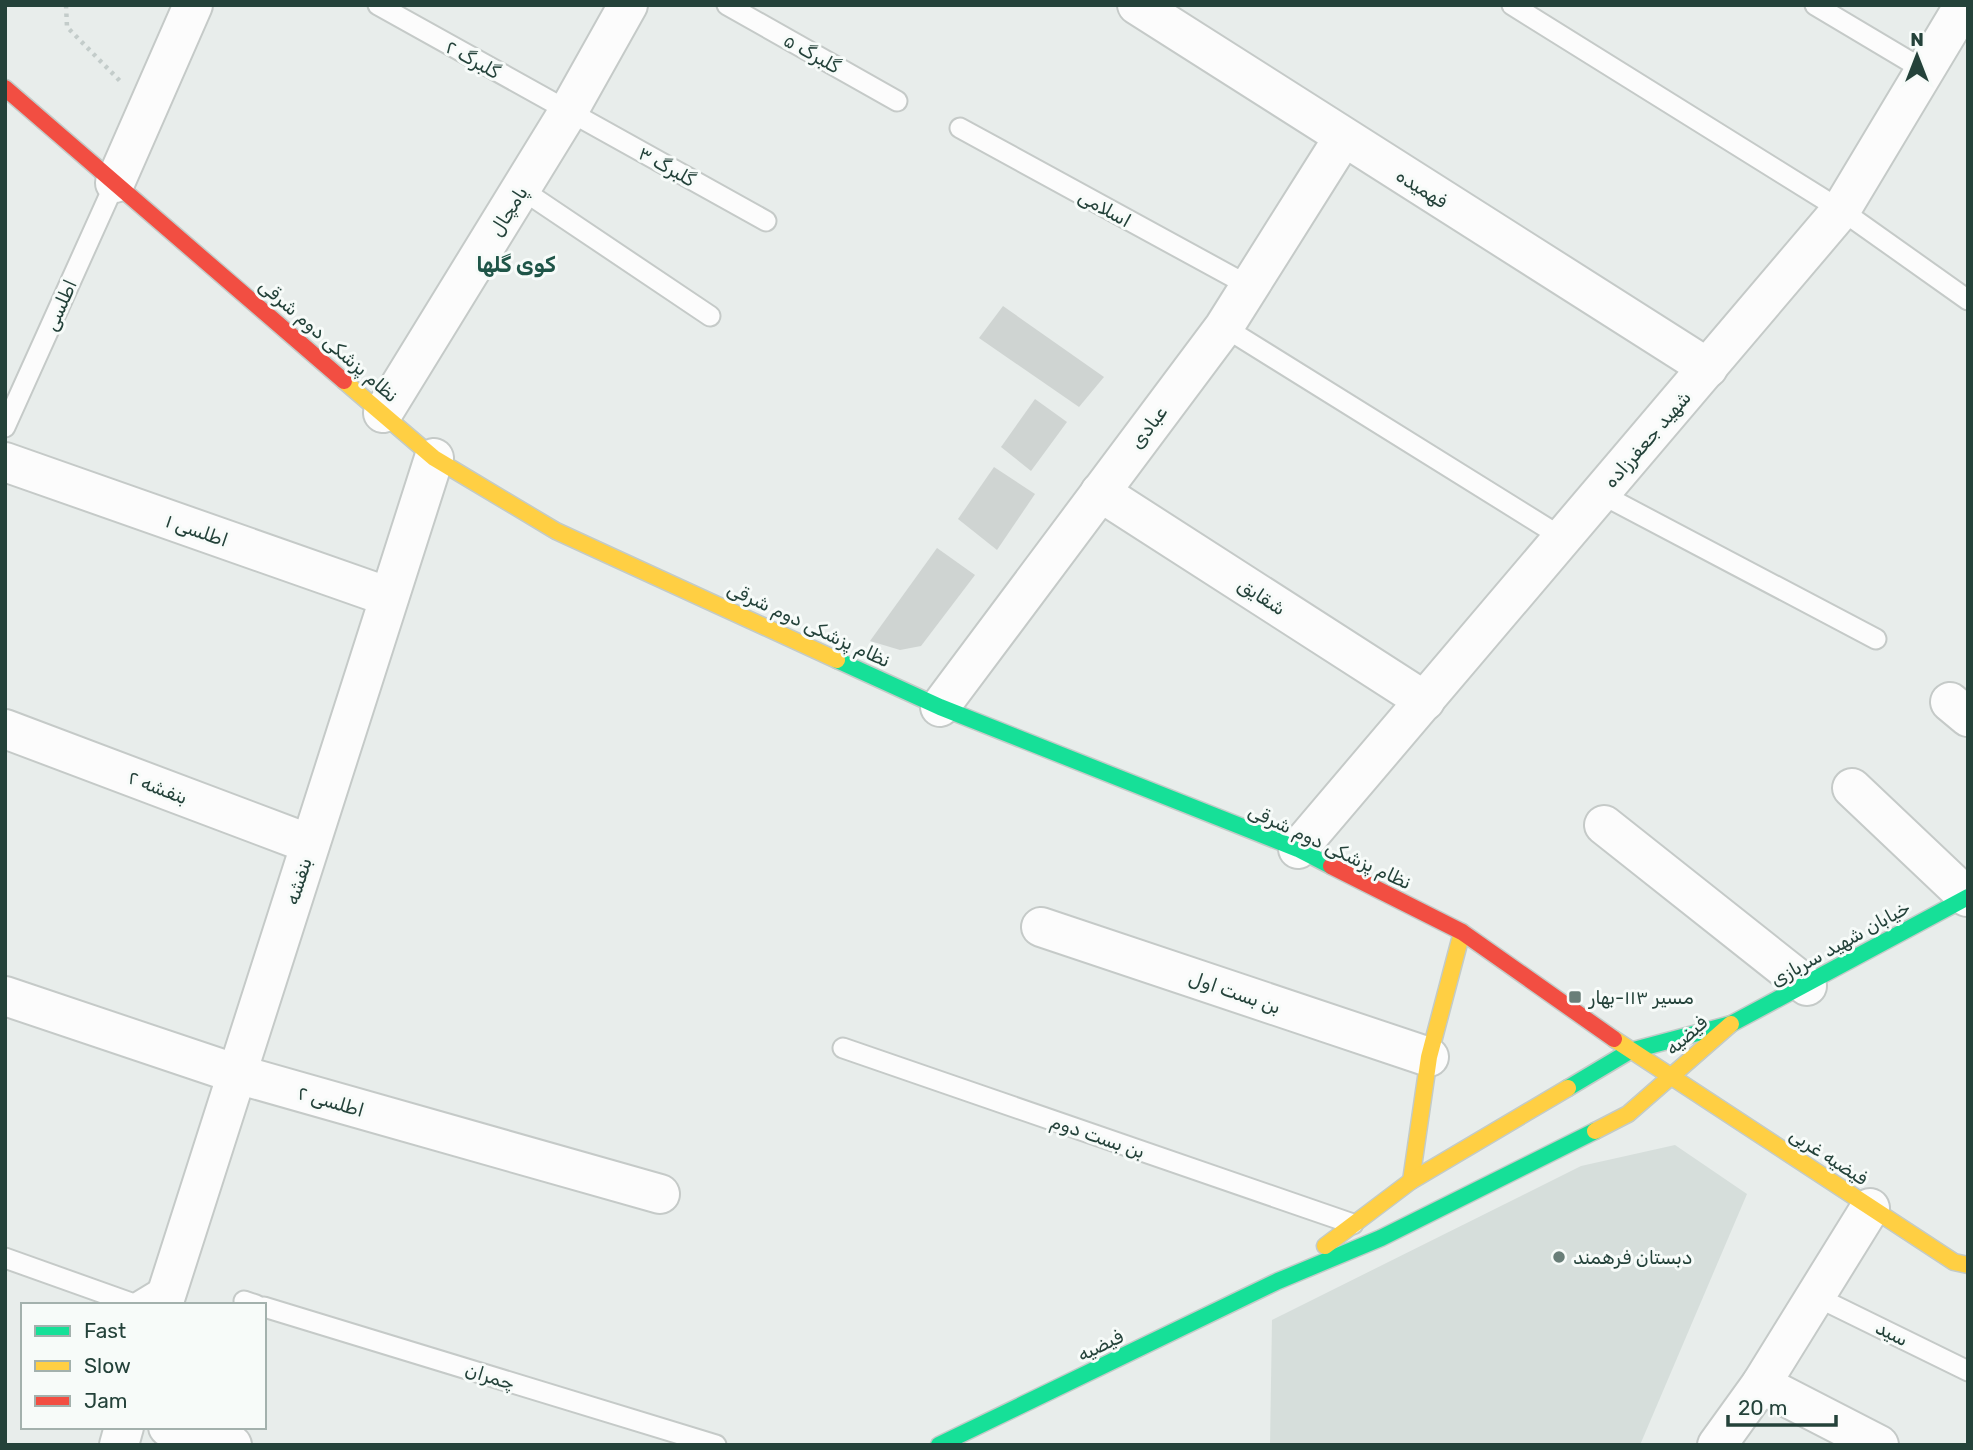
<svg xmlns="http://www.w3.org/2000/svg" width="1973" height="1450" font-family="Rubik,'Noto Sans Arabic',sans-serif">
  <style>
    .built { fill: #d6dedb }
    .building { fill: #cfd4d2 }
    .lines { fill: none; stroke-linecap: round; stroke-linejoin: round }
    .lane-casing { stroke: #c5cac8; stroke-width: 23 }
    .street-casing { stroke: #c5cac8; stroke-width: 42 }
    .fast-casing { stroke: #c3cbc8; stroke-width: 19 }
    .slow-casing { stroke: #c3cbc8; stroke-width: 19 }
    .jam-casing { stroke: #c3cbc8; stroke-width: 19 }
    .path { stroke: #c3ccca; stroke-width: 4.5; stroke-dasharray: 3.5 5; stroke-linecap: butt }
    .lane { stroke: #fcfcfc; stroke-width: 19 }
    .street { stroke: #fcfcfc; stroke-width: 38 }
    .fast { stroke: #16e098; stroke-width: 16 }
    .slow { stroke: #ffcf43; stroke-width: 16 }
    .jam { stroke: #f24e42; stroke-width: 16 }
    .poi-dot { fill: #697e78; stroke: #f7fbf9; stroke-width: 2.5 }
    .labels { text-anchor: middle; stroke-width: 6; stroke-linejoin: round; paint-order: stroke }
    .street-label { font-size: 19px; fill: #24423a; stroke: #f7fbf9 }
    .poi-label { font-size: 19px; fill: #24423a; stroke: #f7fbf9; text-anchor: start }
    .neighbourhood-label { font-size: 21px; font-weight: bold; fill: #1f5548; stroke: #f7fbf9 }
  </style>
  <rect width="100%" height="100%" fill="#e8edeb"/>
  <polygon class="built" points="1675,1145 1747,1194 1640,1445 1270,1445 1272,1320 1581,1166"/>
  <g class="building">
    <polygon points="1003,306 1104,377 1079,407 979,338"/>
    <polygon points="1035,399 1067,422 1031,471 1001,447"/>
    <polygon points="994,467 1035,494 997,550 958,519"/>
    <polygon points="937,548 975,575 921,646 900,650 870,641"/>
  </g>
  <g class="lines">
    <defs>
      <g id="lane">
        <polyline points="378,5 766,221"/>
        <polyline points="727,5 897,101"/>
        <polyline points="1512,5 1841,210 1968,300"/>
        <polyline points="1815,5 1924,70"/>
        <polyline points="960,128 1251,287"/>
        <polyline points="521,189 710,316"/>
        <polyline points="1224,327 1563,538"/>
        <polyline points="5,427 115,183"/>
        <polyline points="1601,494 1876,639"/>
        <polyline points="843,1048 1353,1224"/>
        <polyline points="5,1258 134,1304 167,1284"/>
        <polyline points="1815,1296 1968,1371"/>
        <polyline points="244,1301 256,1305"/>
        <polyline points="264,1307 716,1445"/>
      </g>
      <g id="street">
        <polyline points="1137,5 1708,368"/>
        <polyline points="115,183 193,5"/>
        <polyline points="383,413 568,112 628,5"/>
        <polyline points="5,462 389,597"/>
        <polyline points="1100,492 1425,701"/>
        <polyline points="1950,702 1968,717"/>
        <polyline points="940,707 1224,327 1343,138"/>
        <polyline points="5,729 310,844"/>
        <polyline points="1852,788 1967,897"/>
        <polyline points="1604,825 1807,986"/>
        <polyline points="1298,849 1841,210 1964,5"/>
        <polyline points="1041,927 1429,1057"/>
        <polyline points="5,996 237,1074 660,1194"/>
        <polyline points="163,1305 434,458"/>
        <polyline points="1761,1384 1879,1445"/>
        <polyline points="168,1427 232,1445"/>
        <polyline points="119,1445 124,1427"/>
        <polyline points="1717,1445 1761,1384 1870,1208"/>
      </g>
      <g id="fast">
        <polyline points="837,660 940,707 1298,849 1331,866"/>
        <polyline points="1568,1088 1630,1051 1731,1024 1968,897"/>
        <polyline points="939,1445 1278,1281 1381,1238 1595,1131"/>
      </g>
      <g id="slow">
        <polyline points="344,381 434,458 556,531 837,660"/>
        <polyline points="1614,1039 1954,1262 1968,1265"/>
        <polyline points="1595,1131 1628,1114 1731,1024"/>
        <polyline points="1411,1181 1429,1057 1462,932"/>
        <polyline points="1325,1246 1411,1181 1568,1088"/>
      </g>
      <g id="jam">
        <polyline points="5,88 344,381"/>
        <polyline points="1331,866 1462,932 1614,1039"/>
      </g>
    </defs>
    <use href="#lane" class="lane-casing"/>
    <use href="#street" class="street-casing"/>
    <use href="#fast" class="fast-casing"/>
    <use href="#slow" class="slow-casing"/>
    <use href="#jam" class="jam-casing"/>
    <polyline class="path" points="66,5 67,27 120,81"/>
    <use href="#lane" class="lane"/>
    <use href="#street" class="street"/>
    <use href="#fast" class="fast"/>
    <use href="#slow" class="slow"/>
    <use href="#jam" class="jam"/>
  </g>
  <g class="poi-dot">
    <rect x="1568" y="990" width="14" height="14" rx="3.5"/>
    <circle cx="1559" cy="1257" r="7"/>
  </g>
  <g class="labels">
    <g class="street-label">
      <text transform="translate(812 53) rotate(29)" y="7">گلبرگ ۵</text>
      <text transform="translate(473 59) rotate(29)" y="7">گلبرگ ۲</text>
      <text transform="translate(667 166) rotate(29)" y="7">گلبرگ ۳</text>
      <text transform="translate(1422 188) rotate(32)" y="7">فهمیده</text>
      <text transform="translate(1105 208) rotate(29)" y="7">اسلامی</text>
      <text transform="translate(508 211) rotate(-58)" y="7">پامچال</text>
      <text transform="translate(60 305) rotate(-66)" y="7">اطلسی</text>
      <text transform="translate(329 340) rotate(41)" y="7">نظام پزشکی دوم شرقی</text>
      <text transform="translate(1148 427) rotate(-53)" y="7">عبادی</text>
      <text transform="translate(1647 439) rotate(-49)" y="7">شهید جعفرزاده</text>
      <text transform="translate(197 530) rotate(19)" y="7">اطلسی ۱</text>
      <text transform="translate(1262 596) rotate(33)" y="7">شقایق</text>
      <text transform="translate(809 624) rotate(25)" y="7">نظام پزشکی دوم شرقی</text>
      <text transform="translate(158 787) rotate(21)" y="7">بنفشه ۲</text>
      <text transform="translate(1330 846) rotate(25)" y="7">نظام پزشکی دوم شرقی</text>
      <text transform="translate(298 881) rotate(-72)" y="7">بنفشه</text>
      <text transform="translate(1840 943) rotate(-29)" y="7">خیابان شهید سربازی</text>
      <text transform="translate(1235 992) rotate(19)" y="7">بن بست اول</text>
      <text transform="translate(1686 1035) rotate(-41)" y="7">فیضیه</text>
      <text transform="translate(331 1101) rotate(16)" y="7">اطلسی ۲</text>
      <text transform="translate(1098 1136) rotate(19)" y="7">بن بست دوم</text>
      <text transform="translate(1829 1156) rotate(33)" y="7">فیضیه غربی</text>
      <text transform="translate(1892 1333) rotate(26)" y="7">سید</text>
      <text transform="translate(1100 1345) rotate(-26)" y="7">فیضیه</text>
      <text transform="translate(490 1376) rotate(17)" y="7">چمران</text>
    </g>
    <g class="poi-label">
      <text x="1589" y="1004">مسیر ۱۱۳-بهار</text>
      <text x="1573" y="1264">دبستان فرهمند</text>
    </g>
    <g class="neighbourhood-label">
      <text x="516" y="272">کوی گلها</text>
    </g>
  </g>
  <rect width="1973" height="1450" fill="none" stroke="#24423a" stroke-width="14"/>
  <rect x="21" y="1303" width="245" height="126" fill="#f7fbf9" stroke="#a3b1ad" stroke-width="2"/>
  <rect x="35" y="1326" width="35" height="10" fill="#16e098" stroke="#a3b1ad" stroke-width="2"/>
  <text x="84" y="1338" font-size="21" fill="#24423a">Fast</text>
  <rect x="35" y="1361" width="35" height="10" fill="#ffcf43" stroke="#a3b1ad" stroke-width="2"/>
  <text x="84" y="1373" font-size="21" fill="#24423a">Slow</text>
  <rect x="35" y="1396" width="35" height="10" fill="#f24e42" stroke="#a3b1ad" stroke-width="2"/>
  <text x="84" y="1408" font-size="21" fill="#24423a">Jam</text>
  <g transform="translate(1917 56)" stroke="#f7fbf9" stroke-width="5" paint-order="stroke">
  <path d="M0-5L12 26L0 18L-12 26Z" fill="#24423a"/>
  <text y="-10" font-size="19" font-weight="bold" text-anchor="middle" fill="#24423a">N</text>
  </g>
  <path d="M1728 1415v10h108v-10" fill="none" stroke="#24423a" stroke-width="3.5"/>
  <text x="1738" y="1415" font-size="21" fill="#24423a" stroke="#f7fbf9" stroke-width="5" paint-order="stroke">20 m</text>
</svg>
